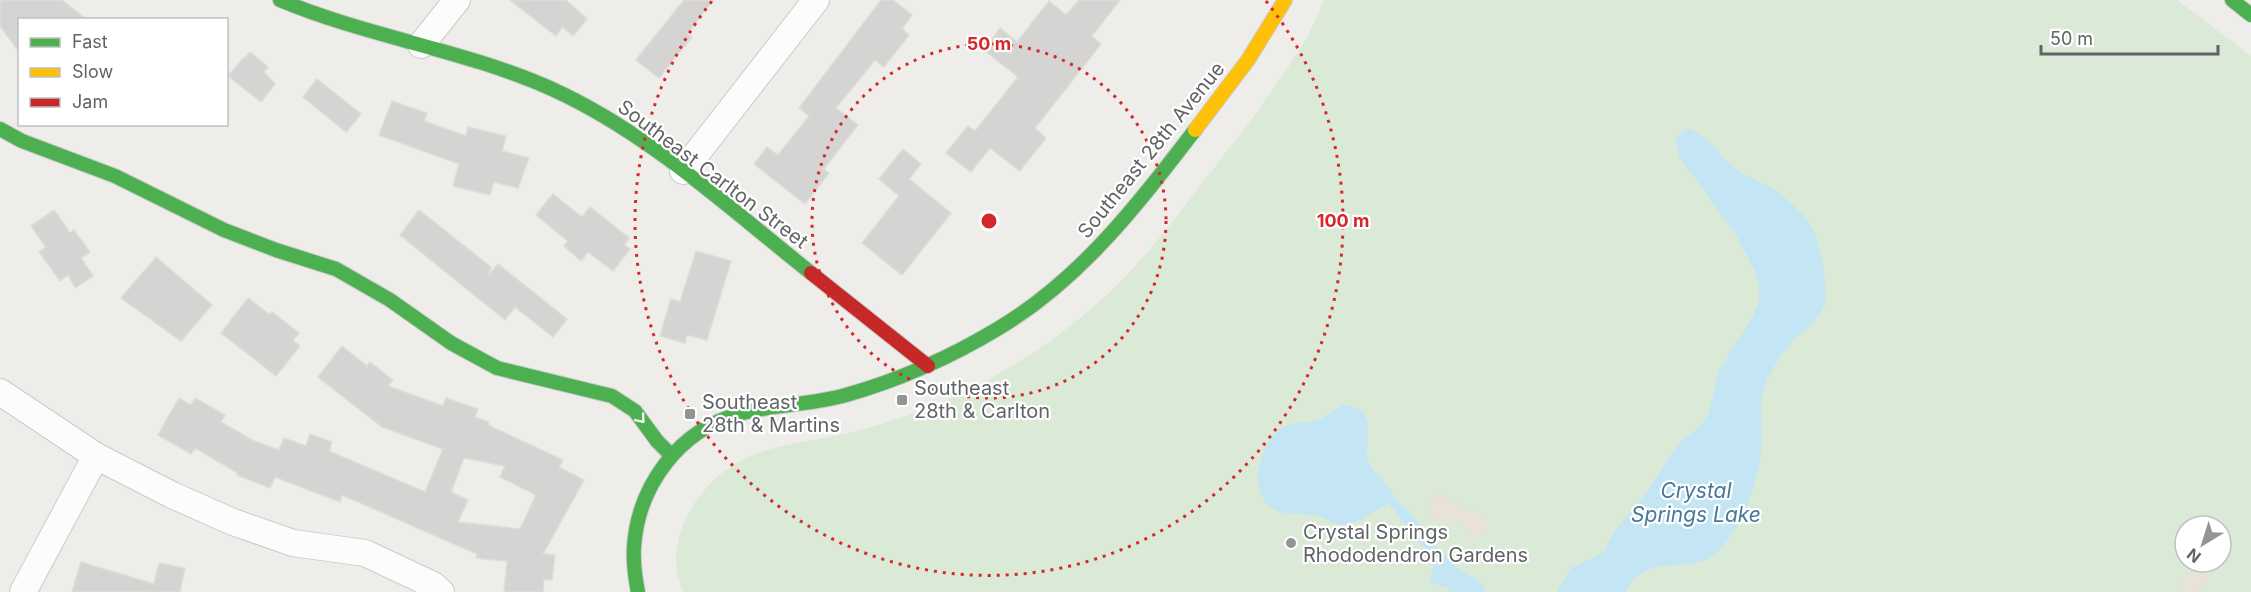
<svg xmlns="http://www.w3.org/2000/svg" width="2251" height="592" font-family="Inter,sans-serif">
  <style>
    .green { fill: #dbe9d7; fill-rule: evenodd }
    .sand { fill: #e8e3d8 }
    .water { fill: #c4e5f4 }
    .building { fill: #d6d4d3; stroke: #dedcda; stroke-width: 1.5; fill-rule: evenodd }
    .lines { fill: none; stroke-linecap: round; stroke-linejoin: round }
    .street-casing { stroke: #cbcbca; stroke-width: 28 }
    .fast-casing { stroke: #c9cac9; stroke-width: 16 }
    .slow-casing { stroke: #c9cac9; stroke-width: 16 }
    .jam-casing { stroke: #c9cac9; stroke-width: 16 }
    .street { stroke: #fdfcfc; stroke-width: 26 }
    .fast { stroke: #4caf50; stroke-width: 14 }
    .slow { stroke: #ffc107; stroke-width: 14 }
    .jam { stroke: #c62828; stroke-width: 14 }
    .oneway { stroke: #f6fbf6 }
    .ring { fill: none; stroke: #d62828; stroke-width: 3; stroke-dasharray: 3 6 }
    .poi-dot { fill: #929495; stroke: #fff; stroke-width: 2 }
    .labels { text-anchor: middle; stroke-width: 4.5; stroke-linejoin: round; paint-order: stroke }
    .street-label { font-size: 20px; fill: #606467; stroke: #fff }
    .poi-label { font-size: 20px; fill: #606467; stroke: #fff; text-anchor: start }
    .water-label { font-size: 21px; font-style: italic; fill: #477999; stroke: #fff }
    .centre { fill: #d62828; stroke: #fff; stroke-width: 3 }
    .ring-label { font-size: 18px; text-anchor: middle; font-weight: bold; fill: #d62828; stroke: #fff; stroke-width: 4.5; stroke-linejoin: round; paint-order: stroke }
  </style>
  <rect width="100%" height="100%" fill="#efedea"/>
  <path class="green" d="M 1324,0 L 2177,0 L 2251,56 L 2251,592 L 683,592 C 662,543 693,490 735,464 C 763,447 797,443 829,437 C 863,430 895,421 927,408 C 1007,376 1080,327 1138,263 C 1165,233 1189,200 1214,168 C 1245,127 1278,86 1304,42 C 1312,29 1318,14 1324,0 ZM 2185,526 L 2221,526 L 2221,562 L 2185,562 Z"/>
  <g class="sand">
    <path d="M 1437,491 L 1470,511 L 1483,514 L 1488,524 L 1484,535 L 1476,537 L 1471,535 L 1462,523 C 1444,521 1430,529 1429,501 Z"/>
    <polygon points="2195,570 2204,571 2208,576 2207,586 2198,592 2178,592 2184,577"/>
  </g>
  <g class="water">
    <path d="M 1688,129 C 1708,135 1719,155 1736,169 C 1749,179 1766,183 1779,193 C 1790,201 1807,217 1813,230 C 1821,247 1829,287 1824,305 C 1820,320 1805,329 1795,339 C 1780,354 1768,373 1763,393 C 1759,409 1762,422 1762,438 C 1761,475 1747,518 1722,547 C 1691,582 1654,545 1625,592 L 1557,592 L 1571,568 L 1603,553 L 1615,530 L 1647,492 L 1669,457 L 1682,440 L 1700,426 L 1709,413 L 1719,370 L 1750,322 L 1759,302 L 1759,286 L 1755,271 L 1736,235 L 1679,156 L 1676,140 L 1680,133 Z"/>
    <path d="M 1344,404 L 1362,410 L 1368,423 L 1367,458 L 1374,471 L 1386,483 L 1399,503 L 1412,514 L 1431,542 L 1459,570 L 1475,578 L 1482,584 L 1485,592 L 1450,592 L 1448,588 L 1429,582 L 1433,569 L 1430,555 L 1389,504 C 1372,510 1362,523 1344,525 C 1334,525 1327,518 1318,516 C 1306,513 1293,516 1281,512 C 1246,502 1256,451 1278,431 C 1290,421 1303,424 1317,420 C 1325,418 1336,408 1344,404 Z"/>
  </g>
  <g class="building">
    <polygon points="0,0 62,0 87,20 20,20 20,53 0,26"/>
    <polygon points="510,0 566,0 587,19 573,36 562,27 556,36"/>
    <polygon points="684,0 713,0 687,34 692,37 659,78 636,60"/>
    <polygon points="881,0 893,0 912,15 902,29 909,35 884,67 875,60 836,108 858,125 824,169 829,173 805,204 754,164 767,147 778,155 809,116 799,108"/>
    <polygon points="1079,0 1120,0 1092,36 1101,44 1035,128 1046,138 1020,171 990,148 971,172 946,153 968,126 975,131 1018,77 984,50 1000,28 1017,42 1049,1 1066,15"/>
    <polygon points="250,52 268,67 264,72 275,84 261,102 228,76 244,57 245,58"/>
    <polygon points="317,79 361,114 346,132 303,97"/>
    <polygon points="392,101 427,113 424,121 466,136 468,127 506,136 502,151 529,158 518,188 494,182 490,195 453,186 459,164 379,135"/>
    <polygon points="903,149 921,164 909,179 951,213 902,275 862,243 899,196 879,179"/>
    <polygon points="553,194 582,217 590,207 629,238 624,245 630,249 613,271 588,252 581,261 564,246 568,241 536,215"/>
    <polygon points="54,210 70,233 74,230 90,252 81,258 93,276 75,288 68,275 60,281 39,252 46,247 31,226"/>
    <polygon points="419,210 491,267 488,276 498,264 567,319 553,337 515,307 505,320 400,235"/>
    <polygon points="696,251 731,261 707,340 687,335 685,343 660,336 671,299 680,302"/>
    <polygon points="156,257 212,305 181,341 121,298"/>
    <polygon points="248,298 269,314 272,312 299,333 293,340 300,346 276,376 221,333"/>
    <path d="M 342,346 L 367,366 L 370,362 L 393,380 L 388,386 L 443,406 L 446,398 L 478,409 L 475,417 L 489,422 L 488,425 L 563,460 L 559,467 L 584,480 L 543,554 L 555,555 L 552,580 L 544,579 L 543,592 L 504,592 L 507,561 L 476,558 L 477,554 L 342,495 L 340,502 L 275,477 L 270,488 L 237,475 L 238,473 L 195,448 L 191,454 L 158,435 L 179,398 L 191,405 L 195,398 L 225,415 L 221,422 L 254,441 L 279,450 L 284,438 L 306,446 L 310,434 L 332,442 L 329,451 L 425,492 L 443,449 L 382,427 L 318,377 ZM 464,458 L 505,466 L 500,477 L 536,495 L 520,529 L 458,522 L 468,500 L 451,492 Z"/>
    <polygon points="81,562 154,584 159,563 185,568 180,592 72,592"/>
  </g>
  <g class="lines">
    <defs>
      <g id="street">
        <polyline points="421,45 457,0"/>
        <polyline points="683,171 816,0"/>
        <polyline points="0,392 96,456 172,495 233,522 293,543 365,553 433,585 441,592"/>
        <polyline points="23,592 96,456"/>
      </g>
      <g id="fast">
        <path d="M 280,0 C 368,37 465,50 552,89 C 649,133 729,208 811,273"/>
        <polyline points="2232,0 2251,15"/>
        <polyline points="0,129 22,141 115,176 224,230 276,250 336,269 390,300 451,343 497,368 612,396 635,411 657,441 671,455"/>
        <path d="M 638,592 C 635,577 633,562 634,547 C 638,486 679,430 739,414 C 774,404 811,405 846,395 C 899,380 951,357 999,328 C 1081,279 1138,204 1195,130"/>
      </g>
      <polyline id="slow" points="1195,130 1248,60 1285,0"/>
      <polyline id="jam" points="811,273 928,366"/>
    </defs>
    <use href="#street" class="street-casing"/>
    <use href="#fast" class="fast-casing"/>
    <use href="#slow" class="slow-casing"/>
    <use href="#jam" class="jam-casing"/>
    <use href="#street" class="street"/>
    <use href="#fast" class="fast"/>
    <use href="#slow" class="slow"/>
    <use href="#jam" class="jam"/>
  </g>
  <defs><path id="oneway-chevron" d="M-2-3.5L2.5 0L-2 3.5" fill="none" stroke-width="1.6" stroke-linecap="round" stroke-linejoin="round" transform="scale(1.5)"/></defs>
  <use class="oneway" href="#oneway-chevron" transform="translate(641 419) rotate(50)"/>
  <g class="ring">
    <circle cx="989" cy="221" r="177"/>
    <path d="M1266 1A354 354 0 1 1 712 1"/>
  </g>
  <g class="poi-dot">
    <rect x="896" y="394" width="12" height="12" rx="3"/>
    <rect x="684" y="408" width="12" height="12" rx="3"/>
    <circle cx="1291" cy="543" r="6"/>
  </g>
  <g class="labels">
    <g class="street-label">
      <text transform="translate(1151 150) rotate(-51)" y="7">Southeast 28th Avenue</text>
      <text transform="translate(713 174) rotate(37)" y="7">Southeast Carlton Street</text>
    </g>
    <g class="poi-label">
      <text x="914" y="395">Southeast<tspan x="914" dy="23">28th &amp; Carlton</tspan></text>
      <text x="702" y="409">Southeast<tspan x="702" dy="23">28th &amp; Martins</tspan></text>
      <text x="1303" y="539">Crystal Springs<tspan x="1303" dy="23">Rhododendron Gardens</tspan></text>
    </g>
    <g class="water-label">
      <text x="1696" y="498">Crystal<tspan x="1696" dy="24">Springs Lake</tspan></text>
    </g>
  </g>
  <circle cx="989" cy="221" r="9" class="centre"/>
  <g class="ring-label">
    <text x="989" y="50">50 m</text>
    <text x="1343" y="227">100 m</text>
  </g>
  <rect x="18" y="18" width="210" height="108" fill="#ffffff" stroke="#bfc1c2" stroke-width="1.5"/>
  <rect x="30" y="38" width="30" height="9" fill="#4caf50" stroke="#bfc1c2" stroke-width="1.5"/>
  <text x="72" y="48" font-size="18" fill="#606467">Fast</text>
  <rect x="30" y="68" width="30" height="9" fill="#ffc107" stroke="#bfc1c2" stroke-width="1.5"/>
  <text x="72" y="78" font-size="18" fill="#606467">Slow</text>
  <rect x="30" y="98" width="30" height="9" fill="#c62828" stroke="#bfc1c2" stroke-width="1.5"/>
  <text x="72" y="108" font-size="18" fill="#606467">Jam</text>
  <g transform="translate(2203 544) rotate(218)"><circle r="28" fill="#ffffff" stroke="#bfc1c2" stroke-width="1.5"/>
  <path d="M0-4.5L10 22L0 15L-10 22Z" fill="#929495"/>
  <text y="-9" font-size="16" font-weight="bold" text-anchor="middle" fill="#606467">N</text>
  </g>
  <path d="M2041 45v9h177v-9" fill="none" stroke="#606467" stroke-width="3"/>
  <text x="2050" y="45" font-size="18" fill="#606467" stroke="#ffffff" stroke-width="4.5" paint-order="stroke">50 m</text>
</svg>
